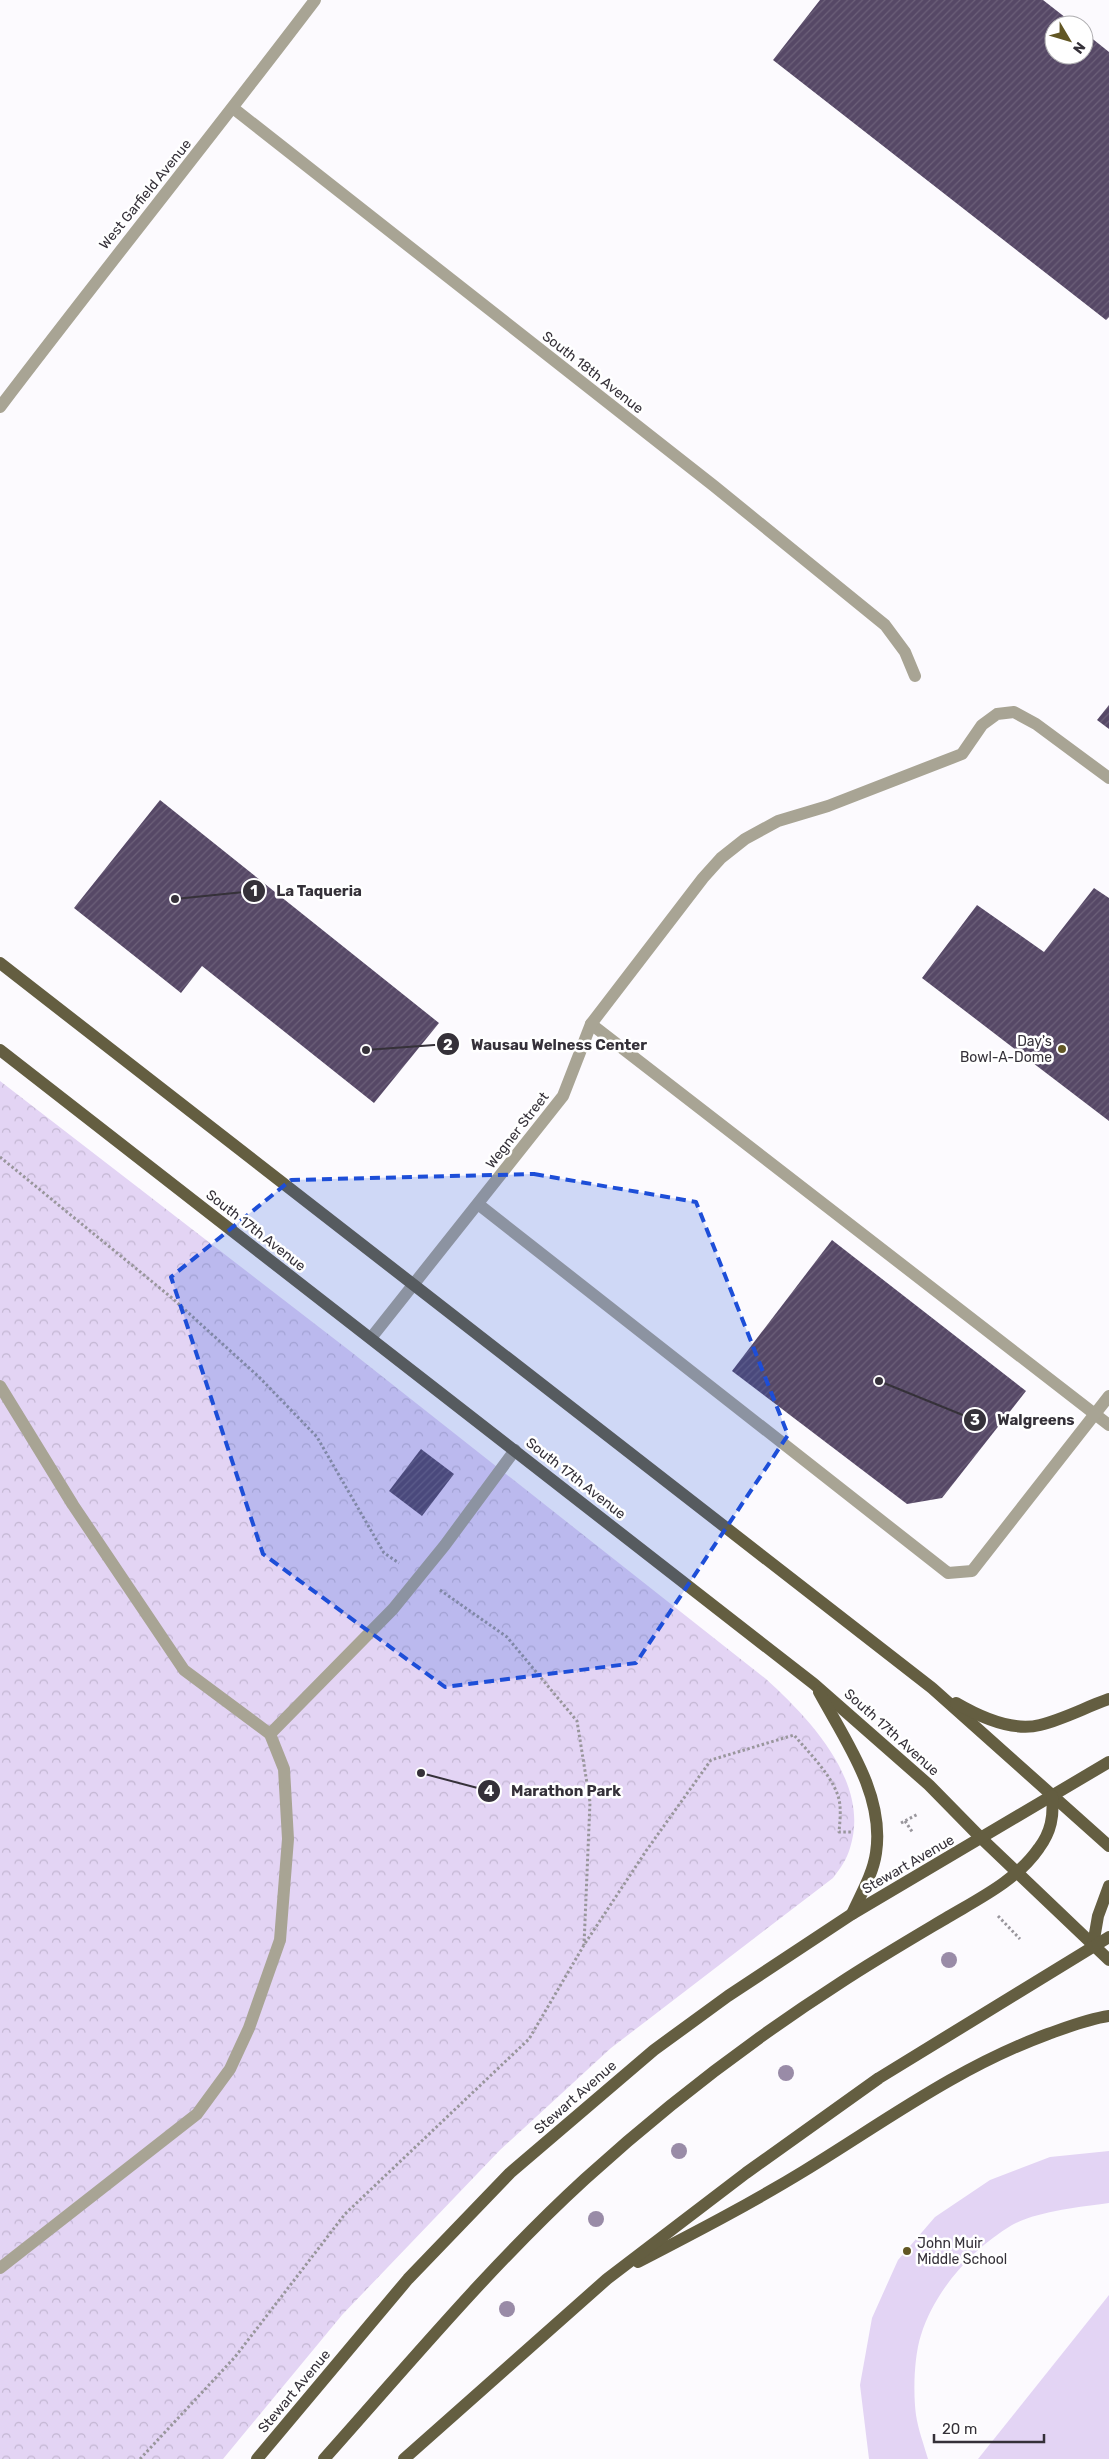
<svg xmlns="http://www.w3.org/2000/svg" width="1109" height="2459" font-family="Rubik,sans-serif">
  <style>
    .forest { fill: url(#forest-crowns) }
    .pitch { fill: #e3d4f4 }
    .building { fill: url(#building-hatch) }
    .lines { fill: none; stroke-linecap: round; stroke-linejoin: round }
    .path { stroke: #99969c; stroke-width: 3; stroke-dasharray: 2.5 2.5; stroke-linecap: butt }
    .minor { stroke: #a8a494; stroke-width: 12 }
    .major { stroke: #645e41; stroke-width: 12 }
    .tree { fill: #998ba7 }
    .marked { fill: #1d4ed8; fill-opacity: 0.2; stroke: #1d4ed8; stroke-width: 4; stroke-dasharray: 10 6; stroke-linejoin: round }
    .poi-dot { fill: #625724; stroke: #fff; stroke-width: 2 }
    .labels { text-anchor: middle; stroke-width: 5; stroke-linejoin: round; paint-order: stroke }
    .street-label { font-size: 14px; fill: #353139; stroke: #fff }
    .poi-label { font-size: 14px; fill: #353139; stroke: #fff; text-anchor: end }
    .leader { fill: none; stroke: #353139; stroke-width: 2 }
    .callout-dot { fill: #353139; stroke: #fff; stroke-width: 2 }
    .mark-label { font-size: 15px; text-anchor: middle; font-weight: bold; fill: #fff }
    .callout-label { font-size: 15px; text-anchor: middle; font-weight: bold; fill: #353139; stroke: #fff; stroke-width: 5; stroke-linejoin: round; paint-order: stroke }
  </style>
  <defs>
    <pattern id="forest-crowns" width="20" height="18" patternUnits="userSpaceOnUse" patternTransform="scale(1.25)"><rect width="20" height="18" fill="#e3d4f4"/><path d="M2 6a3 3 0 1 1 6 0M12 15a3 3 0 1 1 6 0" fill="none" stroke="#c3b6d2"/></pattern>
    <pattern id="building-hatch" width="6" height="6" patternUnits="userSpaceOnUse" patternTransform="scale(1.25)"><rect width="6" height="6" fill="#564866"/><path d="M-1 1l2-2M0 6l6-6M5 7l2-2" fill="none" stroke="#6c6079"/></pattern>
  </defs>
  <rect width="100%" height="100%" fill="#fcfafe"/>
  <path class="forest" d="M 0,1081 L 350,1351 L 766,1679 C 810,1719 871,1783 850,1848 C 847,1859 840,1869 833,1878 L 611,2048 L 500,2150 L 342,2315 L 223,2459 L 0,2459 Z"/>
  <g class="pitch">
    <path d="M 1109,2151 L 1109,2203 C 1080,2207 1038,2211 1012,2225 C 972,2249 935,2290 921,2335 C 914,2356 913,2393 916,2415 C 918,2429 924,2445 928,2459 L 869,2459 L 860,2385 L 872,2318 L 898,2260 L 935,2217 L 990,2180 L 1050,2157 Z"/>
    <polygon points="1109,2295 1109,2459 978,2459"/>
  </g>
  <g class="building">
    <polygon points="820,0 1043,0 1075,25 1054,25 1054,55 1084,55 1084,32 1109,52 1109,317 1106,320 773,60"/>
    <polygon points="1109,705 1109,729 1097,720"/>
    <polygon points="160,800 439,1023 374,1103 202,966 181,993 74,908"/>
    <polygon points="1094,888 1109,898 1109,1121 922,978 977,905 1044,952"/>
    <polygon points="832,1240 1026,1391 942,1498 907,1504 732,1371"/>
    <polygon points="421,1449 454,1474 422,1516 389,1491"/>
  </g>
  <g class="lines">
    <g class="path">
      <polyline points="0,1157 172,1298 259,1377 317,1437 384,1553 399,1563"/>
      <polyline points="440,1590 507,1637 577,1721 590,1802 584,1945"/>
      <polyline points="905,1821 913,1833"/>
      <polyline points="901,1823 918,1814"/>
      <polyline points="998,1916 1020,1939"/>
      <path d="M 140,2459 L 235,2357 L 345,2214 L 529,2039 L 584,1945 L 646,1851 L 711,1760 L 794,1735 C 809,1753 828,1771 837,1793 C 842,1805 840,1820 839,1832 L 851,1832"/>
    </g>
    <g class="minor">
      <polyline points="233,108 714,486 885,625 905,652 915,676"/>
      <path d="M 0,407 C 104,270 211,137 315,0"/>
      <polyline points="591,1024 1109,1425"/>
      <polyline points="478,1204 948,1573 972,1571 1109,1396"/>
      <polyline points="371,1338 563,1096 591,1024 703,878 721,858 745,839 778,821 828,806 962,754 982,725 997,714 1014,712 1036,724 1109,778"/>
      <polyline points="0,1386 73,1505 184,1670 270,1734"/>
      <polyline points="0,2268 197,2114 230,2069 249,2028 280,1940 288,1839 284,1769 270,1734 393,1609 445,1545 515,1450"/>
    </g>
    <g class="major">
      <polyline points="0,963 932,1688 1109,1846"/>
      <polyline points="0,1050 814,1684 929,1785 981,1838 1109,1960"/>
      <path d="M 819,1692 C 845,1740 885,1795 876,1853 C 873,1874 861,1894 852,1914"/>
      <path d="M 956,1703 C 980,1717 1012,1732 1040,1725 C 1064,1719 1086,1707 1109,1699"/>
      <polyline points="1093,1945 1098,1916 1109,1886"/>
      <path d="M 638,2262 C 694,2233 750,2204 804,2171 C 884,2122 958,2067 1048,2034 C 1068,2027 1088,2019 1109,2016"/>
      <polyline points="257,2459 408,2279 510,2173 654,2050 728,1996 852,1914 1109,1762"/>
      <path d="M 324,2459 C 408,2365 491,2265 585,2179 C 664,2107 750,2041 840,1983 C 875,1960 911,1939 948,1917 C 980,1898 1017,1880 1039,1848 C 1051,1832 1054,1816 1052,1796"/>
      <polyline points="404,2459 607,2279 746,2173 879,2078 1109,1937"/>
    </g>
  </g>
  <g class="tree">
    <circle cx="949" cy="1960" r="8"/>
    <circle cx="786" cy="2073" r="8"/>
    <circle cx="679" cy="2151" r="8"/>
    <circle cx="596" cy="2219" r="8"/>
    <circle cx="507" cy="2309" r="8"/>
  </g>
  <path class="marked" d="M 534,1174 L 696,1202 L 788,1435 L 636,1663 L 445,1687 L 263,1554 L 171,1277 L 291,1180 Z"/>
  <g class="poi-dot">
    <circle cx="1062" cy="1049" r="5"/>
    <circle cx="907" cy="2251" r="5"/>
  </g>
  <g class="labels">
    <g class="street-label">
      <text transform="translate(145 194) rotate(-51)" y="5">West Garfield Avenue</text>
      <text transform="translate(593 372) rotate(38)" y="5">South 18th Avenue</text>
      <text transform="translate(517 1130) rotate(-52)" y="5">Wegner Street</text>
      <text transform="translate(256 1230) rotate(38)" y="5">South 17th Avenue</text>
      <text transform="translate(576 1478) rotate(38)" y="5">South 17th Avenue</text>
      <text transform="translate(892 1732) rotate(42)" y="5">South 17th Avenue</text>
      <text transform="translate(908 1864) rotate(-30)" y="5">Stewart Avenue</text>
      <text transform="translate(575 2097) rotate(-41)" y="5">Stewart Avenue</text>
      <text transform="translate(294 2391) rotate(-50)" y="5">Stewart Avenue</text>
    </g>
    <g class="poi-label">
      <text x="1052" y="1046">Day's<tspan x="1052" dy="16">Bowl-A-Dome</tspan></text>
      <text x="917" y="2248" text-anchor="start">John Muir<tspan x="917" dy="16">Middle School</tspan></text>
    </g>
  </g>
  <path class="leader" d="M175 899L254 891M366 1050L448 1044M879 1381L975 1420M421 1773L489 1791"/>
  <g class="callout-dot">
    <circle cx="175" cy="899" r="5"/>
    <circle cx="366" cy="1050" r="5"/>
    <circle cx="879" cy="1381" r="5"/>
    <circle cx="421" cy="1773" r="5"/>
    <circle cx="254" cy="891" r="12"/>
    <circle cx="448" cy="1044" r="12"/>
    <circle cx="975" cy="1420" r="12"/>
    <circle cx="489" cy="1791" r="12"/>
  </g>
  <g class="mark-label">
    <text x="254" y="896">1</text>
    <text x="448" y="1050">2</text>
    <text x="975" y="1425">3</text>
    <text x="489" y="1796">4</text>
  </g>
  <g class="callout-label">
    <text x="319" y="896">La Taqueria</text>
    <text x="559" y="1050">Wausau Welness Center</text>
    <text x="1036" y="1425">Walgreens</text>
    <text x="566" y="1796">Marathon Park</text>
  </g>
  <g transform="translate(1069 40) rotate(128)"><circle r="24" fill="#ffffff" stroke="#aeadb0"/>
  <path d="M0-4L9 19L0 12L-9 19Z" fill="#625724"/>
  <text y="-8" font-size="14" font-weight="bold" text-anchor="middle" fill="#353139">N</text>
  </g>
  <path d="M934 2434v8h110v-8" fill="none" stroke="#353139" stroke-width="2.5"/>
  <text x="942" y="2434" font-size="15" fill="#353139" stroke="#ffffff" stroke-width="4" paint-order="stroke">20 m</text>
</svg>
